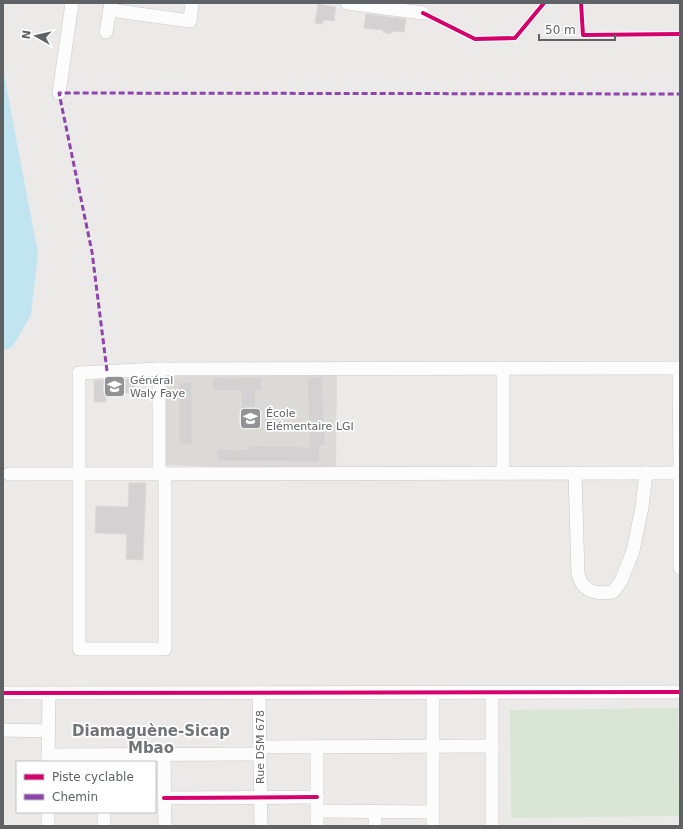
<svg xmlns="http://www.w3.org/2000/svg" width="683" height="829" font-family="'DejaVu Sans',sans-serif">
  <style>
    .education { fill: #dcdad7 }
    .green { fill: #d9e6d5 }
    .water { fill: #c1e4f1 }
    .building { fill: #d3d1d1; stroke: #dcdad7 }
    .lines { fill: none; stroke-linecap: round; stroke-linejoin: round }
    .minor-casing { stroke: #c9c8c8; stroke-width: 14 }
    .path { stroke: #c7cbc9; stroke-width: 2; stroke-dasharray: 4 2; stroke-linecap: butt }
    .minor { stroke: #fcfcfc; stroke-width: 13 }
    .quiet { stroke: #8e44ad; stroke-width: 3; stroke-dasharray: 6 3; stroke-linecap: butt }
    .cycleway-casing { stroke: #fff; stroke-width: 6 }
    .cycleway { stroke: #d6006c; stroke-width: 4 }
    .labels { text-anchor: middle; stroke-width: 3.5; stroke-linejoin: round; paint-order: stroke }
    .poi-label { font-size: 11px; fill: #5e6265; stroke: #fff; text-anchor: start }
    .street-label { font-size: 11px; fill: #5e6265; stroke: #fff }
    .district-label { font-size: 15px; font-weight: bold; fill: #6f7477; stroke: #fff }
  </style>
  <rect width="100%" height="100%" fill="#eceae8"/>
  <polygon class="education" points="337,371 336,471 163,465 166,373"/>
  <polygon class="green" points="678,708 679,816 511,818 510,710"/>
  <polygon class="water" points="3,70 38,253 31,315 14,344 10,348 3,350"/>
  <g class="building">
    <polygon points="318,4 336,7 334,21 323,20 323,24 315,23"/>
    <polygon points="366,14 406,19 404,32 391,31 391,34 383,32 383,30 364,28"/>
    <polygon points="262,377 262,390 255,390 256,423 242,423 241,390 213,391 212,378"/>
    <polygon points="307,377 322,377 325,445 320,445 319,462 217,461 217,449 249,450 249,446 310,447"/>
    <polygon points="122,379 135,379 135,393 106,393 106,402 94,402 94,380"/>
    <polygon points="192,382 192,444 179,444 179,383"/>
    <polygon points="129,483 146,483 143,560 126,559 127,534 95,533 96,506 128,507"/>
  </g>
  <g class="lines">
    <defs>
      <g id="minor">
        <polyline points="347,3 423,13"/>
        <polyline points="110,10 190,21 192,3"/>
        <polyline points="106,32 111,3"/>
        <polyline points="59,93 72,3"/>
        <polyline points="503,368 503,473"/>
        <polyline points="679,368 680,471"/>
        <path d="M 575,473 L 578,574 C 579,578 581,583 584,586 C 591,594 603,593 613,592 L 621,581 L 633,551 L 642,507 L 646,473"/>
        <polyline points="9,474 680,473"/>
        <polyline points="159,474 159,369"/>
        <polyline points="165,474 165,649 79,649 79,373 159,369 680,368"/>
        <polyline points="680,476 680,568"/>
        <polyline points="3,693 680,692"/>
        <polyline points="259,693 261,826"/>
        <polyline points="3,730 48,731"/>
        <polyline points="260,747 492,746"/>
        <polyline points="317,747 317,826"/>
        <polyline points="48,755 260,754"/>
        <polyline points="164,755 165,826"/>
        <polyline points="48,762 49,693"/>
        <polyline points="164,798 317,797"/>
        <polyline points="317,811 432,812"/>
        <polyline points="104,812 104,826"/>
        <polyline points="375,812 375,826"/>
        <polyline points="48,826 48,812"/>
        <polyline points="433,826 433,692"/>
        <polyline points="492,826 492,692"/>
      </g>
    </defs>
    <use href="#minor" class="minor-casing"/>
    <g class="path">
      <polyline points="581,3 583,35 680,34"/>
      <polyline points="433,18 475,39 515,38 544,3"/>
    </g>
    <use href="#minor" class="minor"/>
    <polyline class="quiet" points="107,371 92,252 59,93 680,94"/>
    <defs>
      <g id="cycleway">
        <polyline points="581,3 583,35 680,34"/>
        <polyline points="423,13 475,39 515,38 544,3"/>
        <polyline points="3,693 680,692"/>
        <polyline points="164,798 317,797"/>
      </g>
    </defs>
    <use href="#cycleway" class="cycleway-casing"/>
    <use href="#cycleway" class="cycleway"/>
  </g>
  <defs>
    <symbol id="school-square" viewBox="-11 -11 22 22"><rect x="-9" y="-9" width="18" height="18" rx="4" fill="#909293" stroke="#fff"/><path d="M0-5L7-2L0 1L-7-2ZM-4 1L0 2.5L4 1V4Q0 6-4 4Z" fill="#fff"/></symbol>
  </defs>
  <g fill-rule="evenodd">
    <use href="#school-square" x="102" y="374" width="25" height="25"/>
    <use href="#school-square" x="238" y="406" width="25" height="25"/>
  </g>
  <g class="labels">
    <g class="poi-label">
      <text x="130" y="384">Général<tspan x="130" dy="13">Waly Faye</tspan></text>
      <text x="266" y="417">École<tspan x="266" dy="13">Elémentaire LGI</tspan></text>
    </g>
    <g class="street-label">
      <text transform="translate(260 747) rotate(-90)" y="4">Rue DSM 678</text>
    </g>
    <g class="district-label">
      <text x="151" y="736">Diamaguène-Sicap<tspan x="151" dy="17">Mbao</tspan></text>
    </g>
  </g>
  <rect width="683" height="829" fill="none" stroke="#5e6265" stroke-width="8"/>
  <rect x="16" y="761" width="140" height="52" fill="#ffffff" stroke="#bfc0c1"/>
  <rect x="24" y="774" width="20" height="6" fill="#d6006c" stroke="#bfc0c1"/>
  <text x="52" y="781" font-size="12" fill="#5e6265">Piste cyclable</text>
  <rect x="24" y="794" width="20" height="6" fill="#8e44ad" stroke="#bfc0c1"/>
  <text x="52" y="801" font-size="12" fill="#5e6265">Chemin</text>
  <g transform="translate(36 36) rotate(278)" stroke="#ffffff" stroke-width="3" paint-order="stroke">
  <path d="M0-3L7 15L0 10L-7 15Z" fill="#5e6265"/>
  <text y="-6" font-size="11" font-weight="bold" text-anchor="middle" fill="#5e6265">N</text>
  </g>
  <path d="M539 34v6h76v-6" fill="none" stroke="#5e6265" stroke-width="2"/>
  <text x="545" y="34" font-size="12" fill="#5e6265" stroke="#ffffff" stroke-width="3" paint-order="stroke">50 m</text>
</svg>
